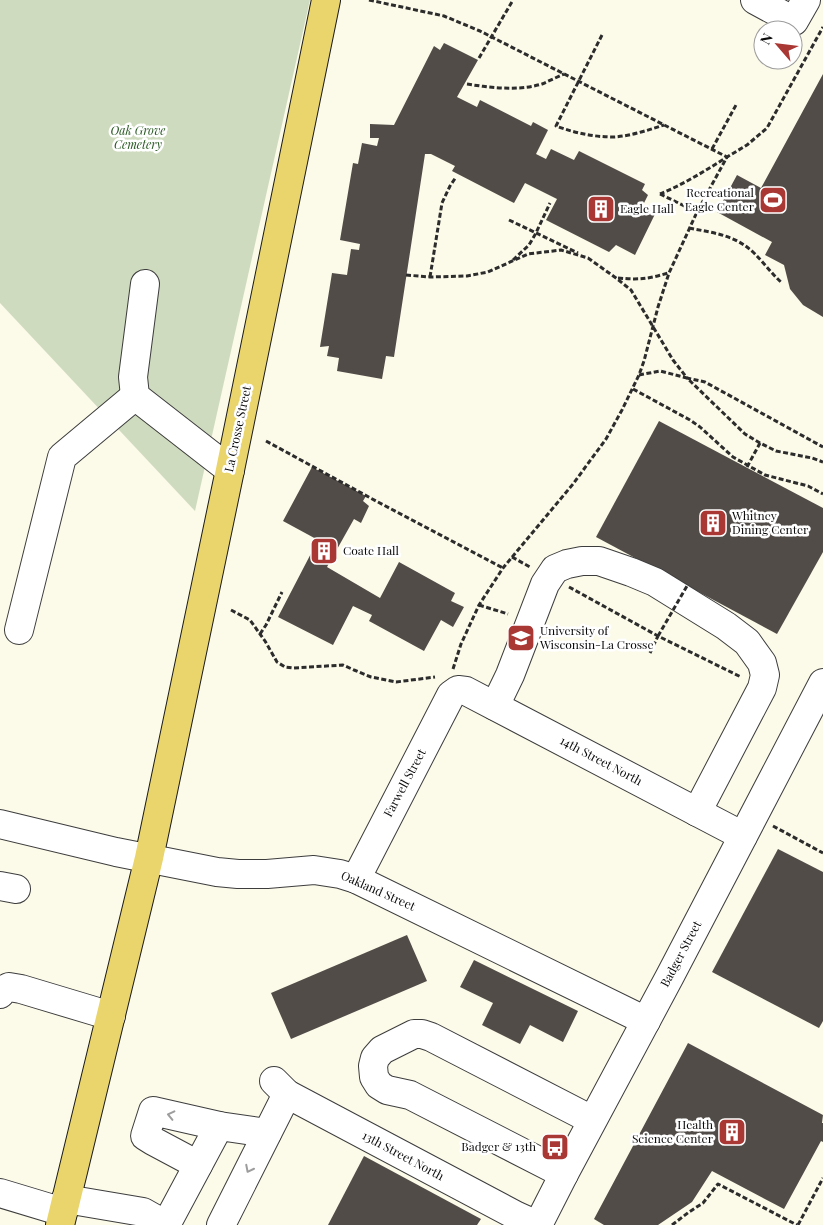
<svg xmlns="http://www.w3.org/2000/svg" width="823" height="1225" font-family="'Playfair Display',serif">
  <style>
    .cemetery { fill: #cfdbbe }
    .building { fill: #514c47 }
    .lines { fill: none; stroke-linecap: round; stroke-linejoin: round }
    .minor-casing { stroke: #3d3d3d; stroke-width: 30 }
    .major-casing { stroke: #1b1b1b; stroke-width: 30 }
    .path { stroke: #2c2c2c; stroke-width: 3; stroke-dasharray: 5 2.5; stroke-linecap: butt }
    .minor { stroke: #fff; stroke-width: 28 }
    .major { stroke: #e9d56c; stroke-width: 28 }
    .path-bridge { stroke: #2c2c2c; stroke-width: 3; stroke-dasharray: 5 2.5; stroke-linecap: butt }
    .oneway { stroke: #9d9d9d }
    .labels { text-anchor: middle; stroke-width: 5; stroke-linejoin: round; paint-order: stroke }
    .park-label { font-size: 12px; font-style: italic; fill: #295923; stroke: #fff }
    .poi-label { font-size: 12px; fill: #0a0a0a; stroke: #fff; text-anchor: start }
    .street-label { font-size: 12px; fill: #0a0a0a; stroke: #fff }
  </style>
  <rect width="100%" height="100%" fill="#fcfae9"/>
  <polygon class="cemetery" points="0,0 310,0 195,511 0,303"/>
  <g class="building">
    <polygon points="444,43 478,60 457,97 477,107 480,100 531,126 533,122 548,130 536,154 546,159 551,149 574,160 579,151 645,184 642,190 648,195 643,205 656,212 635,255 616,245 609,252 546,220 557,199 525,183 514,203 452,171 455,166 431,154 425,154 394,357 386,356 382,379 337,371 339,358 327,356 329,346 320,347 332,273 347,275 351,249 359,250 360,244 340,240 353,163 358,164 362,143 377,146 379,138 370,138 370,124 394,125 434,46 440,50"/>
    <polygon points="823,74 823,317 803,305 790,289 784,265 765,255 772,242 717,212 737,175 761,188"/>
    <polygon points="659,421 823,508 823,552 777,634 596,537"/>
    <polygon points="312,467 366,496 363,501 369,506 361,523 354,519 327,567 380,598 399,562 455,593 451,601 464,607 453,627 441,620 424,651 369,621 372,615 353,606 333,645 278,617 318,540 283,521"/>
    <polygon points="778,849 823,872 823,1021 819,1028 712,972"/>
    <polygon points="407,935 427,981 291,1039 271,993"/>
    <polygon points="474,960 578,1011 563,1042 530,1025 520,1044 482,1025 493,1003 460,987"/>
    <polygon points="688,1043 823,1115 822,1123 823,1123 823,1142 821,1141 784,1209 712,1171 692,1202 658,1225 604,1225 594,1219"/>
    <polygon points="364,1156 481,1219 477,1225 328,1225"/>
  </g>
  <g class="lines">
    <defs>
      <g id="minor">
        <polyline points="755,0 794,21 806,0"/>
        <polyline points="145,284 133,377 135,396 230,470"/>
        <polyline points="19,630 62,457 135,396"/>
        <polyline points="495,706 510,675 545,584 555,569 567,564 582,561 599,561 631,572 655,582 726,626 747,642 762,663 765,675 762,688 697,812"/>
        <polyline points="0,824 116,852 217,872 238,874 267,874 314,870 340,874 356,879 646,1021"/>
        <polyline points="356,879 451,695 458,690 466,691 743,836"/>
        <polyline points="0,886 16,889"/>
        <polyline points="0,994 1,991 9,987 21,989 111,1016"/>
        <polyline points="274,1081 287,1094 517,1216 537,1225"/>
        <polyline points="198,1165 153,1141 145,1136 153,1111 219,1126"/>
        <polyline points="564,1174 410,1095 387,1090 379,1085 374,1077 373,1066 375,1058 382,1050 414,1034 422,1034 431,1037 592,1120"/>
        <polyline points="0,1193 63,1212"/>
        <polyline points="66,1199 143,1212 166,1225"/>
        <polyline points="166,1225 219,1126 267,1133"/>
        <polyline points="221,1225 287,1094"/>
        <polyline points="538,1225 564,1174 670,976 823,683"/>
      </g>
      <polyline id="major" points="60,1225 149,858 230,470 326,0"/>
    </defs>
    <use href="#minor" class="minor-casing"/>
    <use href="#major" class="major-casing"/>
    <g class="path">
      <path d="M 369,0 L 444,16 L 480,31 L 727,157 C 705,171 684,184 660,194"/>
      <path d="M 602,35 L 556,126 C 575,133 593,137 614,137 C 631,136 648,130 664,125"/>
      <polyline points="479,58 513,0"/>
      <path d="M 467,84 C 492,88 518,91 542,84 C 549,81 557,77 564,74"/>
      <polyline points="712,149 736,105"/>
      <polyline points="660,194 697,212"/>
      <polyline points="509,220 578,253"/>
      <path d="M 689,228 C 714,233 736,235 755,254 C 764,263 772,274 782,283"/>
      <polyline points="513,260 529,245 536,233 550,203"/>
      <polyline points="406,275 430,277 467,276 488,272 528,254 561,250 588,258 616,278 631,290 673,360 687,378 705,382 823,447"/>
      <polyline points="430,277 442,203 450,186 456,177"/>
      <path d="M 618,278 C 639,280 648,279 668,273"/>
      <polyline points="639,375 660,371 687,378 745,434 760,443 776,451 812,458 823,462"/>
      <polyline points="633,389 690,420 700,427 733,457 765,475 808,486 823,494"/>
      <polyline points="266,441 376,501 503,568"/>
      <polyline points="512,557 530,567"/>
      <polyline points="569,587 658,636 741,677"/>
      <polyline points="479,605 508,614"/>
      <polyline points="231,610 250,620 265,641 277,662 285,667 293,668 343,665 354,670 371,677 396,682 435,677"/>
      <polyline points="260,634 266,625 282,592"/>
      <polyline points="650,653 658,636"/>
      <polyline points="453,669 461,644 479,605 503,568 573,484 606,439 622,410 639,375 644,361 658,307 669,273 697,212 727,157 747,145 767,128 823,27"/>
      <polyline points="773,826 823,853"/>
      <polyline points="672,1225 689,1212 703,1203 718,1184 797,1225"/>
      <polyline points="798,1225 823,1178"/>
    </g>
    <use href="#minor" class="minor"/>
    <use href="#major" class="major"/>
    <g class="path-bridge">
      <polyline points="747,467 760,443"/>
      <polyline points="658,636 687,586"/>
    </g>
  </g>
  <defs><path id="oneway-chevron" d="M-2-3.5L2.5 0L-2 3.5" fill="none" stroke-width="1.6" stroke-linecap="round" stroke-linejoin="round" transform="scale(1.25)"/></defs>
  <g class="oneway">
    <use href="#oneway-chevron" transform="translate(171 1115) rotate(-167)"/>
    <use href="#oneway-chevron" transform="translate(249 1169) rotate(117)"/>
  </g>
  <defs>
    <symbol id="stadium-square" viewBox="-11 -11 22 22"><rect x="-9" y="-9" width="18" height="18" rx="4" fill="#a93733" stroke="#fff"/><path d="M0-5a6.5 5 0 1 0 0 10a6.5 5 0 1 0 0-10ZM-3.5-1.8h7v3.6h-7Z" fill="#fff"/></symbol>
    <symbol id="building-square" viewBox="-11 -11 22 22"><rect x="-9" y="-9" width="18" height="18" rx="4" fill="#a93733" stroke="#fff"/><path d="M-4-6H4V6H1V3H-1V6H-4ZM-2.5-4.3h1.7v1.8h-1.7ZM.8-4.3h1.7v1.8H.8ZM-2.5-1h1.7V.8h-1.7ZM.8-1h1.7V.8H.8Z" fill="#fff"/></symbol>
    <symbol id="university-square" viewBox="-11 -11 22 22"><rect x="-9" y="-9" width="18" height="18" rx="4" fill="#a93733" stroke="#fff"/><path d="M0-5L7-2L0 1L-7-2ZM-4 1L0 2.5L4 1V4Q0 6-4 4Z" fill="#fff"/></symbol>
    <symbol id="bus-square" viewBox="-11 -11 22 22"><rect x="-9" y="-9" width="18" height="18" rx="4" fill="#a93733" stroke="#fff"/><path d="M-5-6H5V4H4V6H2V4H-2V6H-4V4H-5ZM-3.5-4V0h7V-4ZM-3.5 1.2v1.5H-2V1.2ZM2 1.2v1.5H3.5V1.2Z" fill="#fff"/></symbol>
  </defs>
  <g fill-rule="evenodd">
    <use href="#stadium-square" x="757" y="184" width="32" height="32"/>
    <use href="#building-square" x="585" y="193" width="32" height="32"/>
    <use href="#building-square" x="697" y="507" width="32" height="32"/>
    <use href="#building-square" x="308" y="535" width="32" height="32"/>
    <use href="#university-square" x="505" y="622" width="32" height="32"/>
    <use href="#building-square" x="716" y="1116" width="32" height="32"/>
    <use href="#bus-square" x="539" y="1131" width="32" height="32"/>
  </g>
  <g class="labels">
    <g class="park-label">
      <text x="138" y="135">Oak Grove<tspan x="138" dy="14">Cemetery</tspan></text>
    </g>
    <g class="poi-label">
      <text x="754" y="197" text-anchor="end">Recreational<tspan x="754" dy="14">Eagle Center</tspan></text>
      <text x="620" y="213">Eagle Hall</text>
      <text x="732" y="520">Whitney<tspan x="732" dy="14">Dining Center</tspan></text>
      <text x="343" y="555">Coate Hall</text>
      <text x="540" y="635">University of<tspan x="540" dy="14">Wisconsin-La Crosse</tspan></text>
      <text x="713" y="1129" text-anchor="end">Health<tspan x="713" dy="14">Science Center</tspan></text>
      <text x="536" y="1151" text-anchor="end">Badger &amp; 13th</text>
    </g>
    <g class="street-label">
      <text transform="translate(238 429) rotate(-78)" y="4">La Crosse Street</text>
      <text transform="translate(601 761) rotate(28)" y="4">14th Street North</text>
      <text transform="translate(405 783) rotate(-62)" y="4">Farwell Street</text>
      <text transform="translate(378 891) rotate(24)" y="4">Oakland Street</text>
      <text transform="translate(681 954) rotate(-62)" y="4">Badger Street</text>
      <text transform="translate(403 1156) rotate(28)" y="4">13th Street North</text>
    </g>
  </g>
  <g transform="translate(778 45) rotate(298)"><circle r="24" fill="#ffffff" stroke="#9d9d9d"/>
  <path d="M0-4L9 19L0 12L-9 19Z" fill="#a93733"/>
  <text y="-8" font-size="14" font-weight="bold" text-anchor="middle" fill="#0a0a0a">N</text>
  </g>
</svg>
